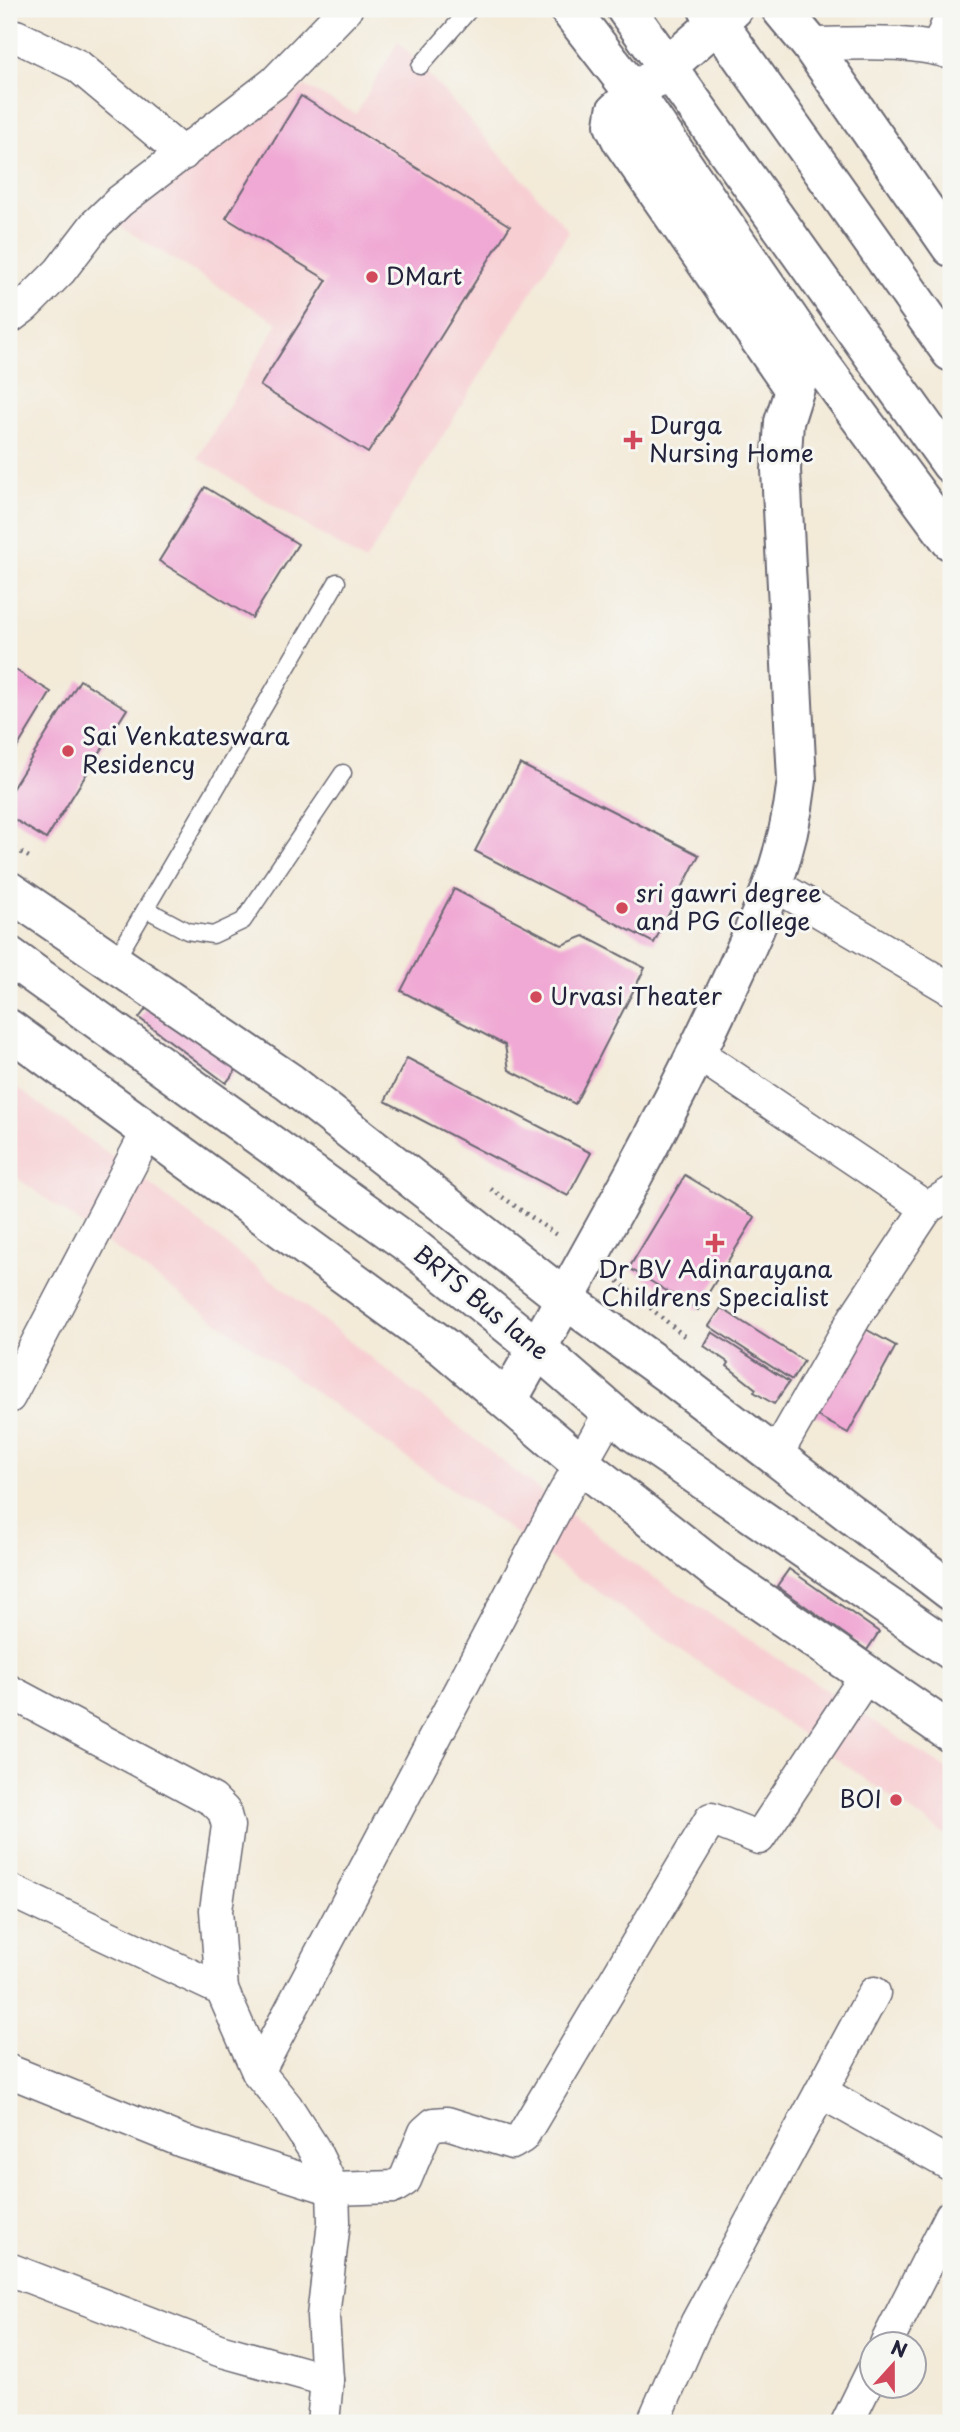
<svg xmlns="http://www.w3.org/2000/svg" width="960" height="2432" font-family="'Playpen Sans',sans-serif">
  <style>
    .built { fill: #f7cfd3 }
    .building { fill: #f0a9d4 }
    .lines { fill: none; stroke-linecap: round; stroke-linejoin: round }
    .lane-casing { stroke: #6b6872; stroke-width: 19 }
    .street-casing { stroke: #6b6872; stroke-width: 35 }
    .secondary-casing { stroke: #6b6872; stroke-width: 42 }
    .primary-casing { stroke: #6b6872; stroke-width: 42 }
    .path { stroke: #6b6872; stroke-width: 4.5; stroke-dasharray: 2 5; stroke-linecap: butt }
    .lane { stroke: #fff; stroke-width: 16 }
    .street { stroke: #fff; stroke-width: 32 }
    .secondary { stroke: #fff; stroke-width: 38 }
    .primary { stroke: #fff; stroke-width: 38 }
    .poi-dot { fill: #d1495b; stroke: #f6f6f2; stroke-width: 2.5 }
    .labels { text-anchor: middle; stroke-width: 6; stroke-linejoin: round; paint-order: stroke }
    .poi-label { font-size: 24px; fill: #22223b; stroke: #f6f6f2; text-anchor: start }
    .street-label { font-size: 24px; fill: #22223b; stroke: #f6f6f2 }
  </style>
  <rect width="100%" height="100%" fill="#f6f6f2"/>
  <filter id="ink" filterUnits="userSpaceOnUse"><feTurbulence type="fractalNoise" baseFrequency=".0143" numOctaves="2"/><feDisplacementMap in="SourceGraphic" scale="14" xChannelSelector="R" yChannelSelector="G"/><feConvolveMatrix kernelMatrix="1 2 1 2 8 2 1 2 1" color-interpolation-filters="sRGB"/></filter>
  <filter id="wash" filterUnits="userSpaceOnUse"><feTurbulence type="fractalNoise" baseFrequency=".00686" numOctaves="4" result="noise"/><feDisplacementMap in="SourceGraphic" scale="28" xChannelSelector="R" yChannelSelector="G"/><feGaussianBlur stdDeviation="1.57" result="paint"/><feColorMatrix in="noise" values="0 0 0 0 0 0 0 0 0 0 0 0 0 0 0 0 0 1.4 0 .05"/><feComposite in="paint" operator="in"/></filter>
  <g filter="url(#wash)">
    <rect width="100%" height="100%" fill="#f3ead8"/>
    <g class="built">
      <polygon points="398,41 569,231 365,562 198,458 278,323 116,224 305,86 356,114"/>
      <polygon points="9,1082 142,1178 632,1563 951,1772 951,1839 396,1450 9,1172"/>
    </g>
    <g id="blocks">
      <g class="building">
        <polygon points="301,96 510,226 368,453 260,386 327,280 226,218"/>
        <polygon points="205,487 298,544 252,618 159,561"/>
        <polygon points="9,666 51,692 9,761"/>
        <polygon points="80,680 127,709 46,839 9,816 9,794"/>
        <polygon points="520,764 699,855 654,943 475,851"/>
        <polygon points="454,889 562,945 584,936 645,968 575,1104 509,1070 505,1045 401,991"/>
        <polygon points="153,1000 240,1065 226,1083 139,1018"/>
        <polygon points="407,1058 591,1153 568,1196 385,1101"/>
        <polygon points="685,1175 755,1217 698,1310 629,1268"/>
        <polygon points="721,1308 804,1361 792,1380 709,1326"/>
        <polygon points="860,1326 896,1346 848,1433 812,1413"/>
        <polygon points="712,1332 789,1382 774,1404 754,1392 756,1389 727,1366 729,1363 704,1346"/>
        <polygon points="789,1569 879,1632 867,1650 777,1586"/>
      </g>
    </g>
  </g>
  <g filter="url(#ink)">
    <use href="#blocks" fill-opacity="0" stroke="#6b6872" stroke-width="2"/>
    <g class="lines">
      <defs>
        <g id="lane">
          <polyline points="420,66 470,9"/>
          <polyline points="146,909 187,931 213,935 243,921 343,773"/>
          <polyline points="115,961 337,582"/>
        </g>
        <g id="street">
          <polyline points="16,36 78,66 183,154"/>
          <path d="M 810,44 C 855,44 908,39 951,53"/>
          <polyline points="938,48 951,15"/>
          <polyline points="9,318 25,306 60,271 96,224 120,201 274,83 346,9"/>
          <polyline points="775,885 951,989"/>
          <polyline points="697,1053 927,1208"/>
          <polyline points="9,1397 148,1131"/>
          <polyline points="775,1457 855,1317 927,1208 951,1193"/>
          <polyline points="9,1691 213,1800 224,1811 228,1826 216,1910 222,1990"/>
          <polyline points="9,1890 222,1990 258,2072"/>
          <polyline points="9,2071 182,2141 333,2189 394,2187 405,2180 425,2132 434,2124 447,2123 512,2143 522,2137 711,1819 759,1838 866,1676"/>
          <polyline points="821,2092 951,2165"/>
          <polyline points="9,2269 219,2350 327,2380"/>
          <polyline points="886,2344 951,2216"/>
          <polyline points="323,2423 327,2380 323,2317 334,2222 333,2189 313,2148 286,2106 258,2072 562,1497 611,1411"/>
          <polyline points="653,2423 697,2322 874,1993"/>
          <polyline points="847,2423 872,2372"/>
        </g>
        <g id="secondary">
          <polyline points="569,9 635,94 808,347 951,541"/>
          <polyline points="733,9 616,111 614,125 622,141 794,389"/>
          <polyline points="781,9 810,44 951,247"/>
          <path d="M 508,1400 C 581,1270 657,1139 720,1004 C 757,925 787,868 797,780 L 781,470 L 784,422 L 808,347"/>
        </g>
        <g id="primary">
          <polyline points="626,9 951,464"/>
          <polyline points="708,9 951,352"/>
          <polyline points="9,891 289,1082 564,1298 670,1375 951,1591"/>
          <polyline points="9,956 409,1244 537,1348 634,1432 951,1650"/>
          <polyline points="9,1029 445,1348 581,1464 721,1574 951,1733"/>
        </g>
      </defs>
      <use href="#lane" class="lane-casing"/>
      <use href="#street" class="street-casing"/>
      <use href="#secondary" class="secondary-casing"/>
      <use href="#primary" class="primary-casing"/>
      <g class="path">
        <polyline points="9,845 29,857"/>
        <polyline points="491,1189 558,1236"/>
        <polyline points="618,1281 684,1336"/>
      </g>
      <use href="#lane" class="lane"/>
      <use href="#street" class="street"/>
      <use href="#secondary" class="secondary"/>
      <use href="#primary" class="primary"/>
    </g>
  </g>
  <g class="poi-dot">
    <circle cx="372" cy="277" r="7"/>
    <path d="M629.5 429.5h7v7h7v7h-7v7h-7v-7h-7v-7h7z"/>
    <circle cx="68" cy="751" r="7"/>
    <circle cx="622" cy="908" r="7"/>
    <circle cx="536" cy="997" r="7"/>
    <path d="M711.5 1232.5h7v7h7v7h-7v7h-7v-7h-7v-7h7z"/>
    <circle cx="896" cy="1800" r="7"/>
  </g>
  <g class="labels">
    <g class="poi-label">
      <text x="386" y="285">DMart</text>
      <text x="649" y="434">Durga<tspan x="649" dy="28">Nursing Home</tspan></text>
      <text x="82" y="745">Sai Venkateswara<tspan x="82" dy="28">Residency</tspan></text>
      <text x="636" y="902">sri gawri degree<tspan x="636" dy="28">and PG College</tspan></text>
      <text x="550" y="1005">Urvasi Theater</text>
      <text x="715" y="1278" text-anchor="middle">Dr BV Adinarayana<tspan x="715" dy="28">Childrens Specialist</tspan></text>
      <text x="882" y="1808" text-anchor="end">BOI</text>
    </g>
    <g class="street-label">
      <text transform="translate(481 1303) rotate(39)" y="8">BRTS Bus lane</text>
    </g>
  </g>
  <rect width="960" height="2432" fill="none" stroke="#f6f6f2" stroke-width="35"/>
  <g transform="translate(893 2365) rotate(21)"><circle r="33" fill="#f6f6f2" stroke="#a1a1a9" stroke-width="2"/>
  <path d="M0-5L12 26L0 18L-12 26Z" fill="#d1495b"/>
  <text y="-10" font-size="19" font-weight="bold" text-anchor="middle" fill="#22223b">N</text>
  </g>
</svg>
